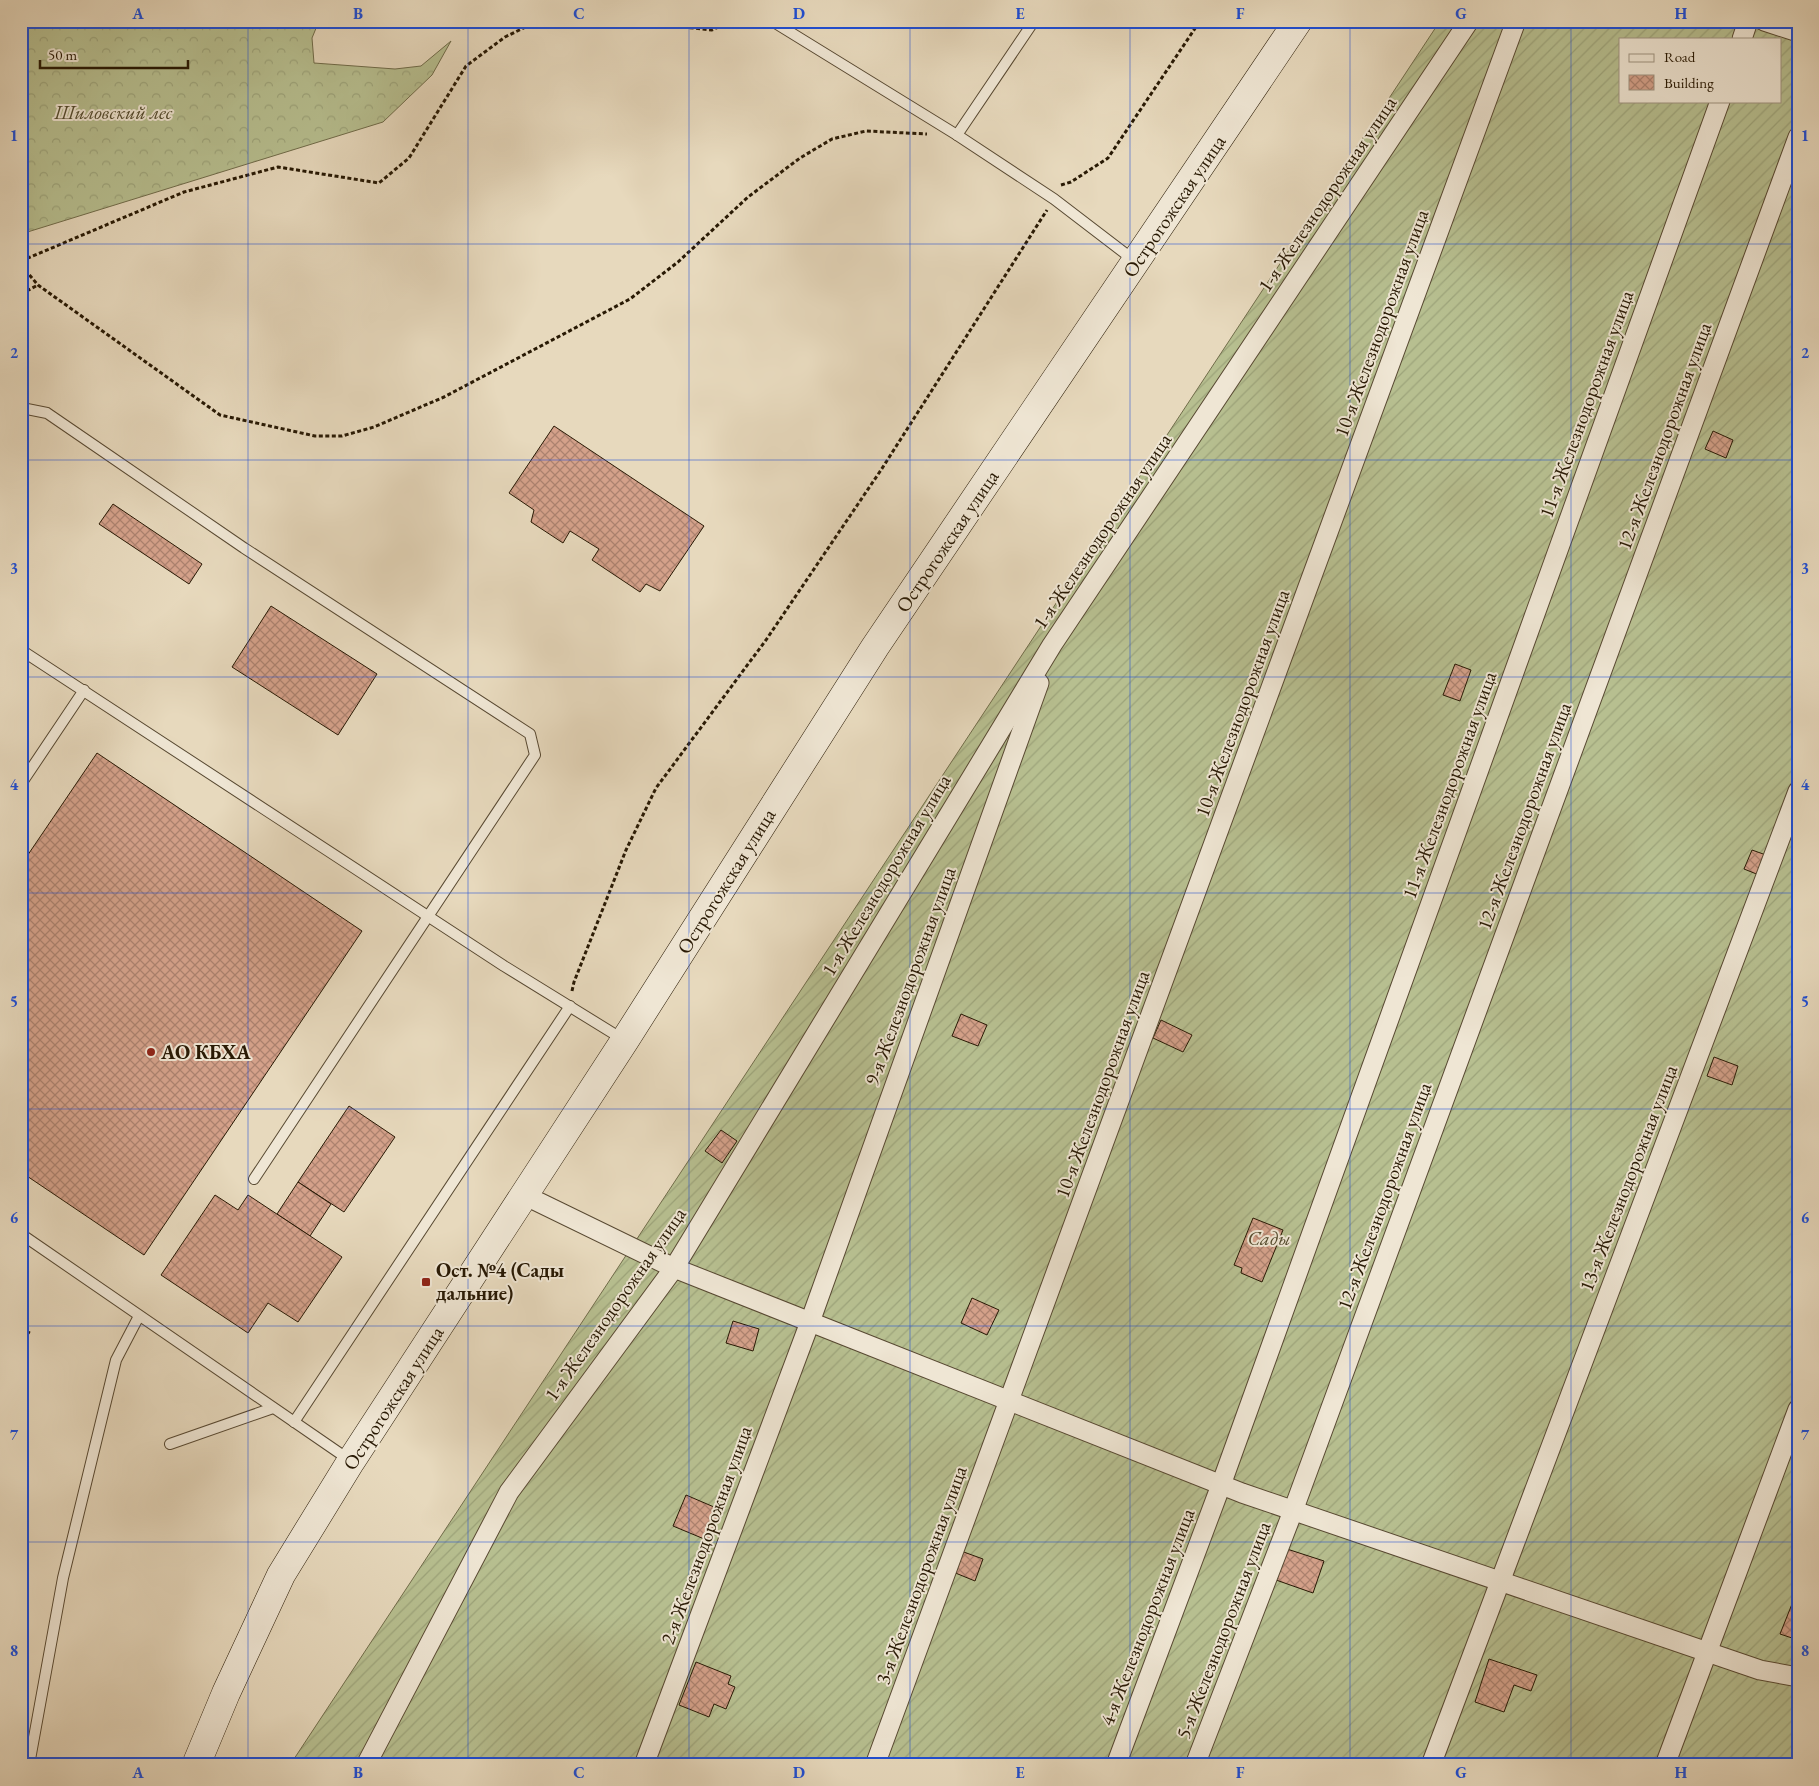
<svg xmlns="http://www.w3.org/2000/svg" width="1819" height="1786" font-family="'EB Garamond',serif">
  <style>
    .forest { fill: url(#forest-crowns); stroke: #706c4a }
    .garden { fill: url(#garden-furrows); stroke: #706c4a; fill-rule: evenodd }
    .building { fill: url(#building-cross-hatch); stroke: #281904 }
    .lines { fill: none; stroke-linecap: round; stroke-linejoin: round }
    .lane-casing { stroke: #584932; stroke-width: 12 }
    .street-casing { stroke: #584932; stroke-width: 21 }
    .secondary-casing { stroke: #281904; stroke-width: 29 }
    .path { stroke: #281904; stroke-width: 3; stroke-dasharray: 4 2.5; stroke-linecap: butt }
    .lane { stroke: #efe6d4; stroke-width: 10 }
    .street { stroke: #efe6d4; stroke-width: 19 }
    .secondary { stroke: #efe6d4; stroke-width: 28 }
    .grid { fill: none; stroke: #1d4ed8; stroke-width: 1; stroke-opacity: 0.55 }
    .poi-dot { fill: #8f2418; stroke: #efe6d4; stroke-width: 2 }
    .labels { text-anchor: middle; stroke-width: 4; stroke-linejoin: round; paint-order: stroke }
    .park-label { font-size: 20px; font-style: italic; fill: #534b2e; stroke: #efe6d4 }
    .street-label { font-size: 20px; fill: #281904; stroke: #efe6d4 }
    .poi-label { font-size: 20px; font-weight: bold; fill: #281904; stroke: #efe6d4; text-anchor: start }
    .neatline { fill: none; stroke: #1d4ed8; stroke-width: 2 }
    .grid-label { font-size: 16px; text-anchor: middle; font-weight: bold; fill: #1d4ed8 }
  </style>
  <defs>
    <pattern id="forest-crowns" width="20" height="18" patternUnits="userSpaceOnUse" patternTransform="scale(1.25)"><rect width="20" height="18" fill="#b7bf90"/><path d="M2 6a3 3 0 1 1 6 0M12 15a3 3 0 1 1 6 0" fill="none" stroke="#9da47b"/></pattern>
    <pattern id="garden-furrows" width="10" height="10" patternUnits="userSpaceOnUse" patternTransform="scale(1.25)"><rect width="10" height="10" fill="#b7bf90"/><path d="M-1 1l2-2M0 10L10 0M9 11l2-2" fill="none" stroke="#9da47b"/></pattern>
    <pattern id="building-cross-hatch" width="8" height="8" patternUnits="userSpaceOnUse" patternTransform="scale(1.25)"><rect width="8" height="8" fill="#d4a18a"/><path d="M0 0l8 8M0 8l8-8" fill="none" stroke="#ac826f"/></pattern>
  </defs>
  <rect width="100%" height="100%" fill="#e7d9bd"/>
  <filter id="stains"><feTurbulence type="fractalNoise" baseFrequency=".004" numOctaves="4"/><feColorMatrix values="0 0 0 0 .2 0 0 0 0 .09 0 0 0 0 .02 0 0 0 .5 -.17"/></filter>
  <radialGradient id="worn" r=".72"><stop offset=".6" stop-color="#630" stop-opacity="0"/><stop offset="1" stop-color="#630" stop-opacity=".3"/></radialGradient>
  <polygon class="forest" points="21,21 319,21 312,38 314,63 395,69 421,66 451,41 432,75 383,122 21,234"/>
  <path class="garden" d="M 1440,21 L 1798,21 L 1798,1765 L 290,1765 ZM 1620,39 L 1780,39 L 1780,101 L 1620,101 Z"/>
  <g class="building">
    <polygon points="554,426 704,526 660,591 646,584 640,592 592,560 599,549 570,531 563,543 531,522 534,510 509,493"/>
    <polygon points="1713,431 1733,440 1726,458 1705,449"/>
    <polygon points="113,504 202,564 189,584 99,524"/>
    <polygon points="271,606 377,674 338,735 232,667"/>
    <polygon points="1455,664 1471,670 1460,701 1443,695"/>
    <polygon points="97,753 362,931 144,1255 21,1172 21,865"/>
    <polygon points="1752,850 1766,855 1759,875 1744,869"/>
    <polygon points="961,1014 987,1025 978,1046 952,1036"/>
    <polygon points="1161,1020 1192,1035 1183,1052 1153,1038"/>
    <polygon points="1714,1057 1738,1066 1732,1085 1707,1076"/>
    <polygon points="349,1106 395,1137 344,1212 298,1182"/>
    <polygon points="721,1130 737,1141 722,1163 705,1151"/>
    <polygon points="298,1182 331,1204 310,1236 277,1214"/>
    <polygon points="215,1195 238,1210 248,1195 342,1257 298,1322 268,1303 248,1333 161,1275"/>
    <polygon points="1253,1218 1283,1230 1262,1282 1241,1273 1242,1268 1234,1265"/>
    <polygon points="972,1298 999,1310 987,1335 961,1323"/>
    <polygon points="733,1321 759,1329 753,1351 726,1343"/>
    <polygon points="686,1495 721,1510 709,1541 673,1526"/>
    <polygon points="1287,1549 1324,1561 1313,1593 1276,1580"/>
    <polygon points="961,1551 983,1559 975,1581 953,1572"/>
    <polygon points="1792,1604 1798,1606 1798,1640 1780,1634"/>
    <polygon points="1489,1659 1537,1675 1531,1691 1514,1685 1504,1712 1475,1702"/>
    <polygon points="696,1662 731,1676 728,1684 735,1687 726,1709 714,1704 709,1717 679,1705"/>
  </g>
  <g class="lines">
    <defs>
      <g id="lane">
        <polyline points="772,21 957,135 1054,199 1135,261"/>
        <polyline points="957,135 1034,21"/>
        <polyline points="21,413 27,409 47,413 244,548 530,734 535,755 254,1179"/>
        <polyline points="21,650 504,966 624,1040"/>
        <polyline points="21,784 84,690"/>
        <polyline points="21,1234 351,1461"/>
        <polyline points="294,1422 570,1006"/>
        <polyline points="170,1444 273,1408"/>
        <polyline points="29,1765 63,1578 116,1360 139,1316"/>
      </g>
      <g id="street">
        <polyline points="1764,21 1798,32"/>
        <polyline points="1742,39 1748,21"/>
        <polyline points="524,1195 674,1268 1242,1493 1760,1670 1798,1677"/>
        <polyline points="366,1765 509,1492 674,1268 1052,645 1469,21"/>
        <polyline points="644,1765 810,1322 1039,683"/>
        <polyline points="875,1765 1516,21"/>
        <polyline points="1116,1765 1221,1485 1720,101"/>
        <polyline points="1195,1765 1293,1511 1798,137"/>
        <polyline points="1431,1765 1798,791"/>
        <polyline points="1665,1765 1798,1409"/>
      </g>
      <polyline id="secondary" points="196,1765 226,1693 281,1575 351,1461 625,1040 875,647 1298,21"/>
    </defs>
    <use href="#lane" class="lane-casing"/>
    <use href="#street" class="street-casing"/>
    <use href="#secondary" class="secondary-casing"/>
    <g class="path">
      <polyline points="625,21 712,30 731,21"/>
      <polyline points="1061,185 1071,182 1108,158 1200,21"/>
      <polyline points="21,261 184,192 278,167 379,183 409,158 466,66 505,37 538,21"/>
      <polyline points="21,265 38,285 220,415 315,436 342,436 374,427 444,397 630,299 678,262 748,197 800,158 832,139 866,131 927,134"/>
      <polyline points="21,294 38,285"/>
      <polyline points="572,991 574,982 626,850 656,788 766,640 881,470 1047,210"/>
      <polyline points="21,1329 30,1333"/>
    </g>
    <use href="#lane" class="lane"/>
    <use href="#street" class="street"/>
    <use href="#secondary" class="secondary"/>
  </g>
  <path class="grid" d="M 248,21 L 248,1765M 468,21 L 468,1765M 689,21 L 689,1765M 910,21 L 910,1765M 1130,21 L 1130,1765M 1350,21 L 1350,1765M 1571,21 L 1571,1765M 21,244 L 1798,244M 21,460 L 1798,460M 21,677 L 1798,677M 21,893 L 1798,893M 21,1109 L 1798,1109M 21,1326 L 1798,1326M 21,1542 L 1798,1542"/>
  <g class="poi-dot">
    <circle cx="151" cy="1052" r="5"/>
    <rect x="421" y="1277" width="10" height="10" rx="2.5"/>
  </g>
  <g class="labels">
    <g class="park-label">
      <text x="113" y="119">Шиловский лес</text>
      <text x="1269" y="1245">Сады</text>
    </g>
    <g class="street-label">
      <text transform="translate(1327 194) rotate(-56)" y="7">1-я Железнодорожная улица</text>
      <text transform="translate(1174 206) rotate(-56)" y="7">Острогожская улица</text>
      <text transform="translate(1381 323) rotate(-70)" y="7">10-я Железнодорожная улица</text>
      <text transform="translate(1586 404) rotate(-70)" y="7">11-я Железнодорожная улица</text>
      <text transform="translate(1664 436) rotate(-70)" y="7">12-я Железнодорожная улица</text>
      <text transform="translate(1102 531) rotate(-56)" y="7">1-я Железнодорожная улица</text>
      <text transform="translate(947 541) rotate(-56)" y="7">Острогожская улица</text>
      <text transform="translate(1242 703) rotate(-70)" y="7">10-я Железнодорожная улица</text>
      <text transform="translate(1449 785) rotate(-70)" y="7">11-я Железнодорожная улица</text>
      <text transform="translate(1524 816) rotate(-70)" y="7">12-я Железнодорожная улица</text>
      <text transform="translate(886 875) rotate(-59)" y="7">1-я Железнодорожная улица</text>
      <text transform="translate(726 881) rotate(-58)" y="7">Острогожская улица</text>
      <text transform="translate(910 976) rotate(-70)" y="7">9-я Железнодорожная улица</text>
      <text transform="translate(1102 1084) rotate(-70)" y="7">10-я Железнодорожная улица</text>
      <text transform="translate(1628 1178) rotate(-69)" y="7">13-я Железнодорожная улица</text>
      <text transform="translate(1384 1196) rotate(-70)" y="7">12-я Железнодорожная улица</text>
      <text transform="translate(615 1304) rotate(-55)" y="7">1-я Железнодорожная улица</text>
      <text transform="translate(393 1398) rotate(-57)" y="7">Острогожская улица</text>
      <text transform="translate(706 1535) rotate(-70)" y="7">2-я Железнодорожная улица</text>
      <text transform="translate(921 1575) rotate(-70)" y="7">3-я Железнодорожная улица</text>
      <text transform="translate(1147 1617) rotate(-69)" y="7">4-я Железнодорожная улица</text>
      <text transform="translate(1223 1630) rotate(-69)" y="7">5-я Железнодорожная улица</text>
    </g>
    <g class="poi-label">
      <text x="161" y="1059">АО КБХА</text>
      <text x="436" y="1277">Ост. №4 (Сады<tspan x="436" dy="23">дальние)</tspan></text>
    </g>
  </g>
  <rect width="1819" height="1786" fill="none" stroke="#e7d9bd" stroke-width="55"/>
  <rect x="1619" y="38" width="162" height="65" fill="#efe6d4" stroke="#9f9481"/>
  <rect x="1629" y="54" width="25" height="8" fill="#efe6d4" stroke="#9f9481"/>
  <text x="1664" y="62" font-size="15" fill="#281904">Road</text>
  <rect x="1629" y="75" width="25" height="15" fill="url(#building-cross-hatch)" stroke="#9f9481"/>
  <text x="1664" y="88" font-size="15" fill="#281904">Building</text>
  <path d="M40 60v8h148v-8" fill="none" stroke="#281904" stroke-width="2.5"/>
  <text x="48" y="60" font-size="15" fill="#281904" stroke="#efe6d4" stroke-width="4" paint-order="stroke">50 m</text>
  <rect x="28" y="28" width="1764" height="1730" class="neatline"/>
  <g class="grid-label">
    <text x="138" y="19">A</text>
    <text x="358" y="19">B</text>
    <text x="579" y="19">C</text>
    <text x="799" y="19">D</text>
    <text x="1020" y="19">E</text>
    <text x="1240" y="19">F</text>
    <text x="1461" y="19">G</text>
    <text x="1681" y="19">H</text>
    <text x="14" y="141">1</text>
    <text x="1805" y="141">1</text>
    <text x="14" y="358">2</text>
    <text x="1805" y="358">2</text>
    <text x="14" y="574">3</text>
    <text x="1805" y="574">3</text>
    <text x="14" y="790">4</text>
    <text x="1805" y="790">4</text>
    <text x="14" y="1007">5</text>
    <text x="1805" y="1007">5</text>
    <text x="14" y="1223">6</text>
    <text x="1805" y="1223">6</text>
    <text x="14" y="1440">7</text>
    <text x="1805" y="1440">7</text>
    <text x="14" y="1656">8</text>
    <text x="1805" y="1656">8</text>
    <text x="138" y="1778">A</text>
    <text x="358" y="1778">B</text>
    <text x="579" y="1778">C</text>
    <text x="799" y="1778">D</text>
    <text x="1020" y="1778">E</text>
    <text x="1240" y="1778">F</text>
    <text x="1461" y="1778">G</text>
    <text x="1681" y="1778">H</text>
  </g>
  <rect width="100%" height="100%" filter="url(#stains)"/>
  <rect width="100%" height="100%" fill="url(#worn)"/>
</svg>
